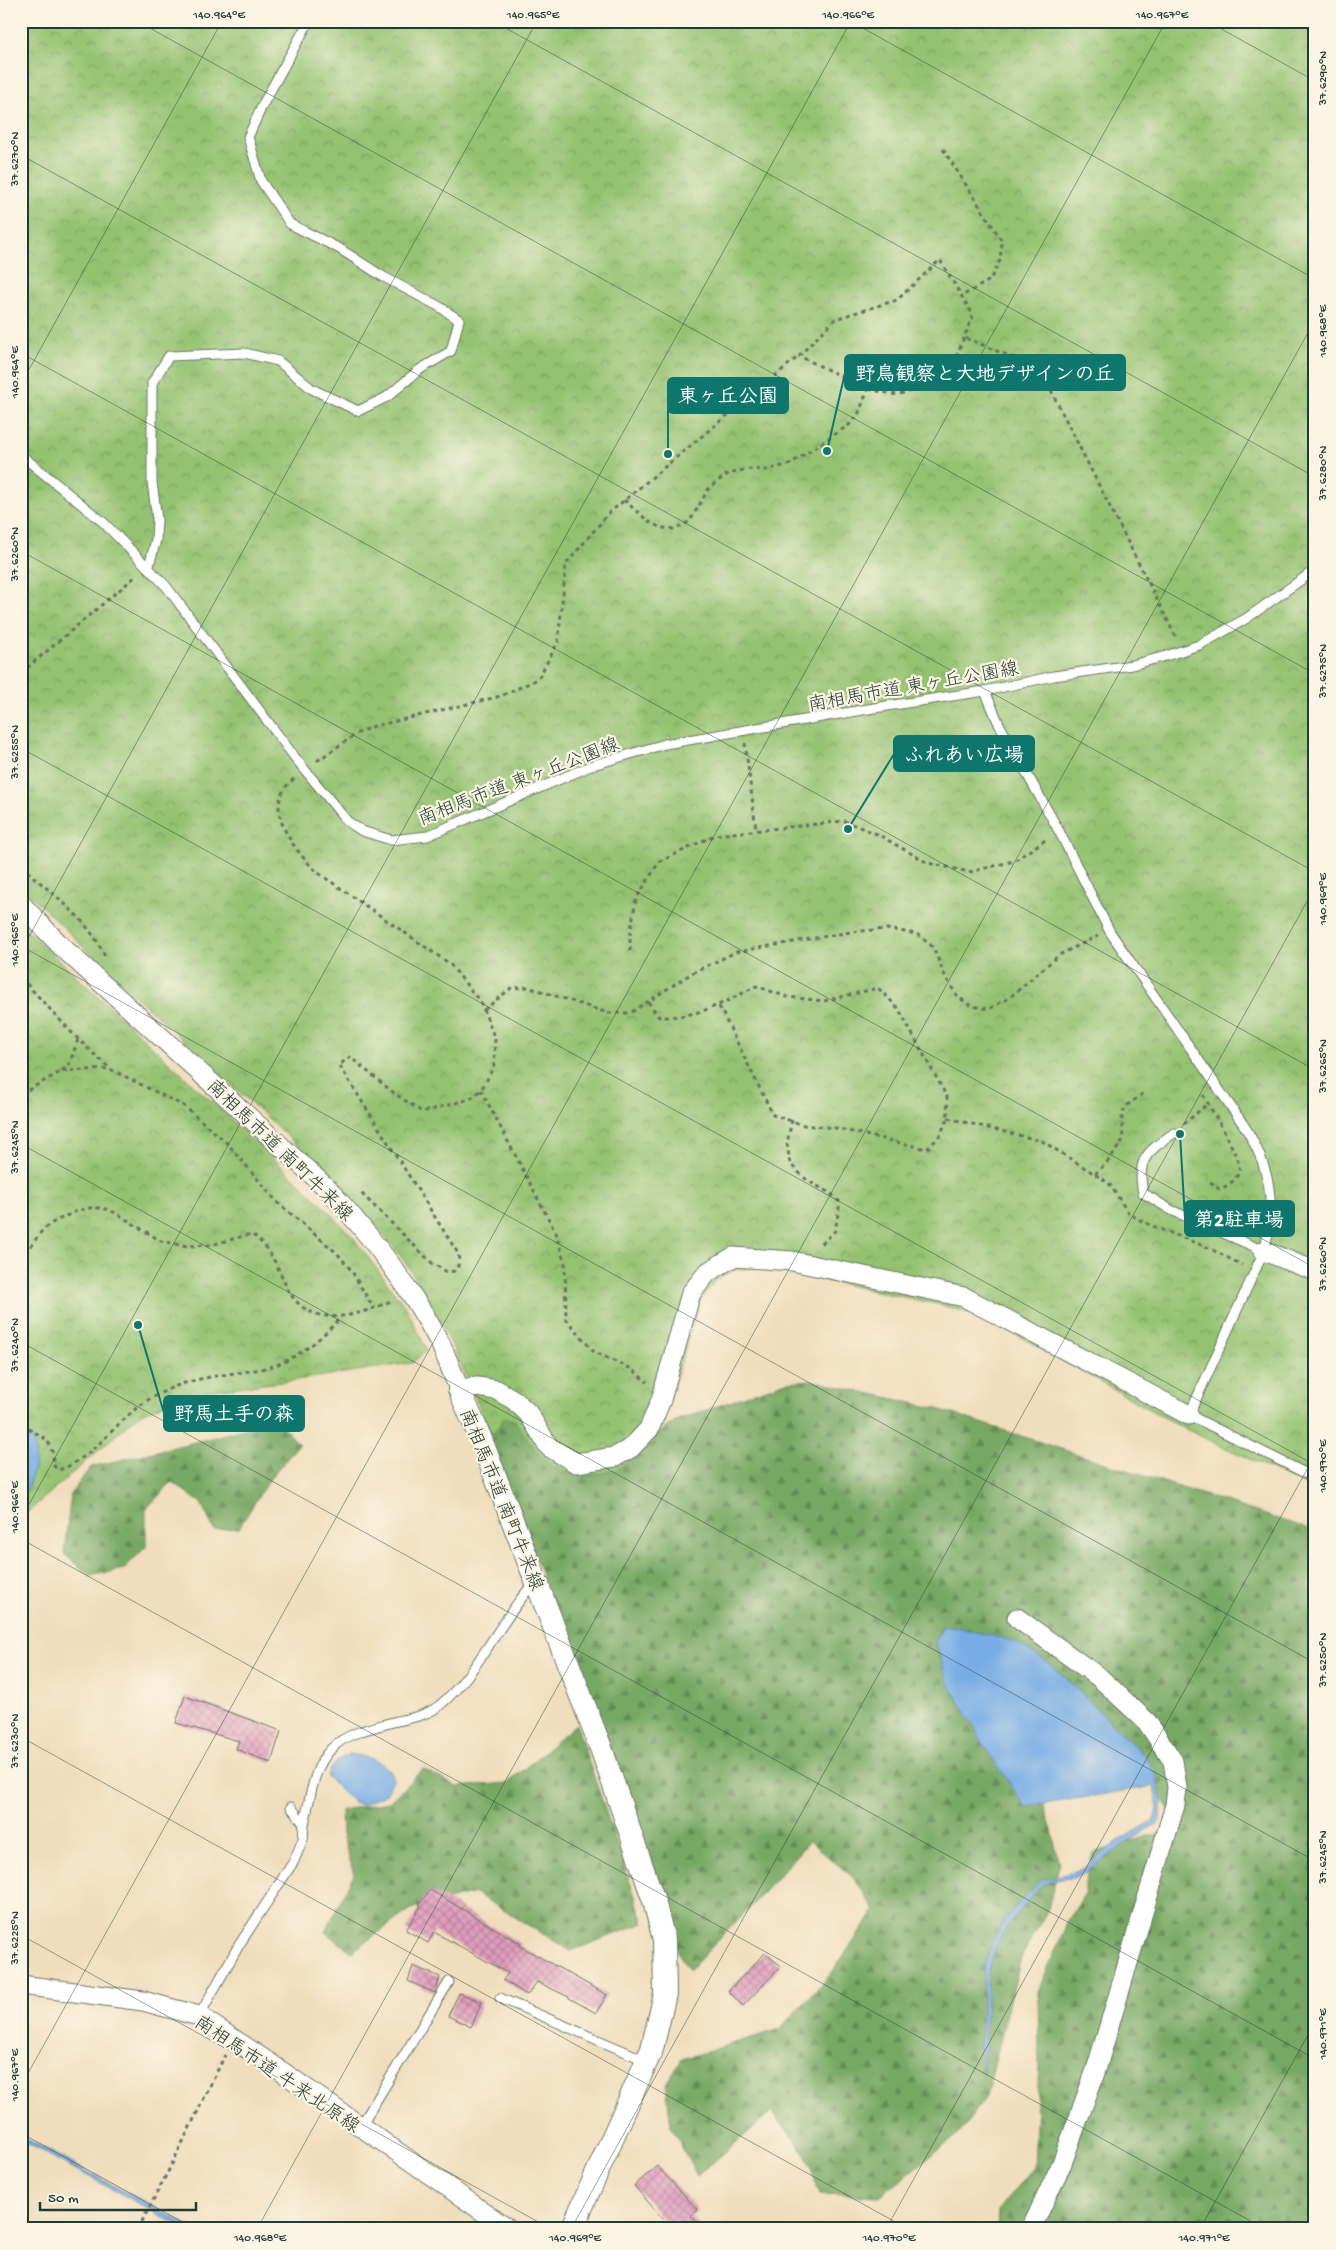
<svg xmlns="http://www.w3.org/2000/svg" width="1336" height="2250" font-family="'Gochi Hand','Klee One',sans-serif">
  <style>
    .forest { fill: url(#forest-firs); stroke: #4b724c }
    .park { fill: url(#park-crowns); stroke: #5a8052 }
    .water { fill: #77ace5; stroke: #4b748c }
    .building { fill: url(#building-cross-hatch) }
    .lines { fill: none; stroke-linecap: round; stroke-linejoin: round }
    .service-casing { stroke: #687564; stroke-width: 11 }
    .minor-casing { stroke: #687564; stroke-width: 21 }
    .tertiary-casing { stroke: #687564; stroke-width: 24 }
    .path { stroke: #687564; stroke-width: 3; stroke-dasharray: 4 4; stroke-linecap: butt }
    .service { stroke: #fff; stroke-width: 9 }
    .minor { stroke: #fff; stroke-width: 19 }
    .tertiary { stroke: #fff; stroke-width: 22 }
    .ticks { fill: none; stroke: #1f3d34; stroke-width: 1; stroke-opacity: 0.45 }
    .labels { text-anchor: middle; stroke-width: 4.5; stroke-linejoin: round; paint-order: stroke }
    .street-label { font-size: 19px; fill: #1f3d34; stroke: #fcf5e5 }
    .leader { fill: none; stroke: #0f766e; stroke-width: 2 }
    .callout-dot { fill: #0f766e; stroke: #fcf5e5; stroke-width: 2 }
    .callout { fill: #0f766e; stroke: #0f766e; stroke-width: 2 }
    .callout-label { font-size: 20px; text-anchor: middle; font-weight: bold; fill: #fff }
    .neatline { fill: none; stroke: #1f3d34; stroke-width: 2 }
    .ticks-label { font-size: 12px; text-anchor: middle; fill: #1f3d34 }
  </style>
  <defs>
    <pattern id="forest-firs" width="22" height="20" patternUnits="userSpaceOnUse" patternTransform="scale(1.25)"><rect width="22" height="20" fill="#77a863"/><path d="M5 1l3.5 6h-7zM16 11l3.5 6h-7z" fill="#618a52"/></pattern>
    <pattern id="park-crowns" width="20" height="18" patternUnits="userSpaceOnUse" patternTransform="scale(1.25)"><rect width="20" height="18" fill="#94c271"/><path d="M2 6a3 3 0 1 1 6 0M12 15a3 3 0 1 1 6 0" fill="none" stroke="#789f5e"/></pattern>
    <pattern id="building-cross-hatch" width="8" height="8" patternUnits="userSpaceOnUse" patternTransform="scale(1.25)"><rect width="8" height="8" fill="#e19cbd"/><path d="M0 0l8 8M0 8l8-8" fill="none" stroke="#b6809a"/></pattern>
  </defs>
  <rect width="100%" height="100%" fill="#fcf5e5"/>
  <filter id="ink" filterUnits="userSpaceOnUse"><feTurbulence type="fractalNoise" baseFrequency=".02" numOctaves="2"/><feDisplacementMap in="SourceGraphic" scale="10" xChannelSelector="R" yChannelSelector="G"/><feConvolveMatrix kernelMatrix="1 2 1 2 8 2 1 2 1" color-interpolation-filters="sRGB"/></filter>
  <filter id="wash" filterUnits="userSpaceOnUse"><feTurbulence type="fractalNoise" baseFrequency=".0096" numOctaves="4" result="noise"/><feDisplacementMap in="SourceGraphic" scale="20" xChannelSelector="R" yChannelSelector="G"/><feGaussianBlur stdDeviation="1.12" result="paint"/><feColorMatrix in="noise" values="0 0 0 0 0 0 0 0 0 0 0 0 0 0 0 0 0 1.4 0 .05"/><feComposite in="paint" operator="in"/></filter>
  <g filter="url(#wash)">
    <rect width="100%" height="100%" fill="#f0ddbc"/>
    <g class="forest">
      <polygon points="810,1380 935,1408 1315,1531 1315,2229 998,2229 999,2211 1034,2166 1039,2064 1038,1991 1067,1923 1085,1893 1085,1882 1093,1853 1148,1836 1182,1829 1141,1767 1035,1780 1052,1830 1059,1865 1048,1909 1021,1958 986,2097 958,2135 881,2196 820,2194 806,2154 772,2112 697,2176 671,2126 666,2084 682,2059 780,2029 830,1975 875,1911 855,1879 809,1841 754,1903 689,1971 679,1954 671,1922 483,1417 500,1405 633,1453 675,1421 786,1382"/>
      <polygon points="276,1420 299,1444 266,1484 239,1528 214,1530 201,1503 172,1482 146,1509 146,1547 124,1569 90,1576 64,1554 71,1493 91,1467 207,1439"/>
      <polygon points="576,1724 644,1923 571,1951 475,1893 411,1909 352,1952 325,1932 354,1874 342,1835 341,1810 389,1802 423,1769 457,1787 508,1783"/>
    </g>
    <g class="park">
      <path d="M 21,21 L 1315,21 L 1315,1490 L 1179,1426 L 1034,1344 L 979,1316 L 941,1305 L 762,1267 L 733,1270 L 715,1281 L 700,1301 L 663,1419 L 654,1442 L 616,1470 L 584,1476 L 553,1468 L 535,1450 L 515,1421 L 505,1417 L 494,1433 L 494,1441 C 472,1391 451,1338 423,1290 C 399,1250 369,1216 338,1183 L 103,966 L 21,886 Z"/>
      <polygon points="21,925 321,1203 352,1236 407,1309 427,1350 412,1363 289,1381 189,1393 140,1414 21,1518"/>
    </g>
    <g class="water">
      <path d="M 21,1432 L 34,1441 C 38,1464 32,1479 21,1500 Z"/>
      <polygon points="943,1626 953,1626 1013,1641 1043,1659 1067,1679 1144,1755 1155,1770 1162,1802 1160,1819 1155,1825 1126,1843 1084,1873 1073,1878 1052,1880 1038,1888 1006,1928 996,1945 988,1975 983,2074 980,2048 985,1965 992,1943 1008,1915 1042,1879 1075,1872 1084,1868 1118,1841 1153,1821 1158,1810 1154,1786 1026,1807 990,1755 949,1684 935,1641"/>
      <path d="M 350,1754 C 368,1757 387,1761 394,1778 L 386,1794 L 362,1805 L 354,1803 L 327,1777 C 330,1763 338,1760 350,1754 Z"/>
      <polygon points="21,2136 195,2229 186,2229 21,2140"/>
    </g>
    <g id="blocks">
      <g class="building">
        <polygon points="185,1696 281,1731 271,1763 236,1749 239,1741 176,1723"/>
        <polygon points="430,1890 521,1944 520,1946 607,1995 596,2013 569,1998 569,1997 537,1982 527,1995 503,1980 508,1973 434,1932 428,1943 406,1930 421,1906 419,1904"/>
        <polygon points="765,1953 781,1966 743,2006 728,1991"/>
        <polygon points="413,1966 440,1977 435,1993 408,1981"/>
        <polygon points="459,1993 482,2002 471,2027 448,2016"/>
        <polygon points="657,2166 698,2210 691,2216 703,2229 672,2229 634,2186"/>
      </g>
    </g>
  </g>
  <g filter="url(#ink)">
    <use href="#blocks" fill-opacity="0" stroke="#687564" stroke-width="1"/>
    <g class="lines">
      <defs>
        <g id="service">
          <polyline points="21,455 103,522 166,586 296,759 347,821 362,831 391,840 427,836 593,765 665,744 874,708 985,691 1054,676 1132,665 1166,656 1199,645 1214,637 1247,618 1315,570"/>
          <polyline points="149,566 156,540 157,519 152,482 152,383 169,356 244,353 278,361 312,389 358,411 387,397 419,370 451,351 459,320 440,307 382,276 340,249 290,224 261,181 248,137 263,104 309,21"/>
          <path d="M 985,691 L 999,724 L 1059,831 L 1110,932 L 1243,1124 C 1270,1166 1277,1202 1264,1251 L 1189,1415 L 1315,1478"/>
          <path d="M 1174,1133 C 1147,1152 1136,1159 1143,1193 L 1171,1210 L 1264,1251"/>
          <path d="M 304,1824 C 310,1800 313,1767 331,1749 C 347,1732 375,1727 397,1721 C 412,1718 428,1715 440,1705 C 480,1671 500,1619 536,1581"/>
          <polyline points="500,1998 647,2061"/>
          <polyline points="199,2016 239,1945 294,1861 303,1839 304,1824 291,1807"/>
          <polyline points="360,2127 449,1982"/>
        </g>
        <g id="minor">
          <path d="M 21,904 L 62,947 L 328,1189 C 371,1236 411,1287 440,1343 C 447,1358 453,1374 459,1389 L 477,1387 L 497,1390 L 514,1400 L 528,1413 L 549,1447 L 576,1463 L 615,1457 L 631,1448 L 649,1429 L 661,1400 L 691,1293 L 708,1272 L 733,1257 L 792,1261 L 964,1297 L 1189,1415"/>
          <polyline points="1264,1251 1315,1271"/>
          <polyline points="1017,1618 1100,1678 1147,1722 1173,1761 1177,1787 1175,1805 1096,2070 1062,2163 1031,2229"/>
          <polyline points="21,1985 143,2001 199,2016 271,2064 508,2229"/>
        </g>
        <polyline id="tertiary" points="459,1389 480,1437 601,1748 654,1901 664,1940 665,1994 652,2049 572,2229"/>
      </defs>
      <use href="#service" class="service-casing"/>
      <use href="#minor" class="minor-casing"/>
      <use href="#tertiary" class="tertiary-casing"/>
      <g class="path">
        <polyline points="943,149 1002,241 1000,260 990,280 962,296"/>
        <polyline points="966,338 1040,369 1176,637"/>
        <polyline points="624,500 648,521 661,528 676,529 690,521 709,488 726,475 747,469 766,470 790,464 849,425 858,415 868,389"/>
        <polyline points="21,673 137,575"/>
        <polyline points="745,743 756,829"/>
        <polyline points="317,761 356,734 371,727 501,696 538,679 558,642 566,564 609,513 799,356 835,319 897,300 940,260 973,315 953,365 937,383 897,395 868,389 799,356"/>
        <path d="M 294,779 C 259,805 293,849 317,872 L 450,964 L 481,1003 L 495,1039 L 494,1065 L 489,1076 L 481,1090 L 470,1099 L 422,1112 L 394,1093 L 350,1057 L 339,1065 L 459,1255 L 458,1266 L 454,1271 L 447,1272 L 432,1263 L 361,1193"/>
        <path d="M 21,866 C 52,894 90,919 106,959"/>
        <polyline points="630,951 630,935 636,899 659,862 715,835 844,821 877,834 928,863 970,872 1014,861 1048,838"/>
        <polyline points="21,978 74,1035 110,1069 184,1106 225,1141 278,1203 337,1253 351,1270 374,1309"/>
        <path d="M 648,1002 L 659,1017 C 696,1018 725,1003 756,986 L 787,997 L 824,1001 L 878,988 L 898,1008 L 947,1097 L 948,1118 L 939,1137 L 927,1149 L 835,1128 L 804,1125 L 773,1115 L 719,1006"/>
        <polyline points="484,1010 511,988 528,987 608,1013 630,1013 692,973 736,952 850,932 887,929 917,934 933,947 944,974 957,996 971,1006 989,1009 1009,998 1059,955 1098,936"/>
        <polyline points="62,1071 70,1063 78,1039"/>
        <polyline points="481,1090 556,1233 565,1264 566,1319 594,1352 632,1369 647,1382"/>
        <polyline points="21,1094 62,1071 110,1069"/>
        <path d="M 1203,1095 C 1211,1109 1239,1154 1239,1168 C 1239,1179 1228,1186 1219,1189 L 1207,1179"/>
        <polyline points="948,1118 1042,1141 1109,1183 1129,1214 1152,1226 1209,1248 1242,1265"/>
        <polyline points="792,1120 787,1143 790,1164 808,1181 830,1193 840,1202 835,1231 819,1246"/>
        <polyline points="1184,1124 1207,1104"/>
        <polyline points="1095,1174 1110,1159 1123,1140 1122,1116 1125,1107 1145,1092"/>
        <path d="M 21,1260 L 41,1232 L 50,1224 L 74,1212 L 88,1208 L 103,1208 L 116,1213 L 161,1241 L 187,1246 L 211,1245 L 251,1234 C 271,1247 277,1267 287,1288 C 310,1332 358,1316 393,1300"/>
        <path d="M 21,1425 C 45,1439 52,1436 54,1466 L 59,1470 C 88,1460 108,1433 130,1414 C 140,1404 152,1397 165,1391 C 195,1376 229,1375 261,1369 C 292,1363 318,1342 339,1319"/>
        <polyline points="138,2229 174,2160 225,2055"/>
      </g>
      <use href="#service" class="service"/>
      <use href="#minor" class="minor"/>
      <use href="#tertiary" class="tertiary"/>
    </g>
  </g>
  <path class="ticks" d="M 137,21 L 1315,674M 493,21 L 1315,477M 850,21 L 1315,279M 1207,21 L 1315,81M 21,155 L 1315,872M 21,353 L 1315,1070M 21,384 L 222,21M 21,551 L 1315,1268M 21,748 L 1315,1465M 21,946 L 1315,1663M 21,951 L 537,21M 21,1144 L 1315,1861M 21,1342 L 1315,2059M 21,1519 L 851,21M 21,1539 L 1265,2229M 21,1737 L 908,2229M 21,1935 L 551,2229M 21,2086 L 1166,21M 21,2133 L 195,2229M 257,2229 L 1315,320M 571,2229 L 1315,887M 886,2229 L 1315,1455M 1200,2229 L 1315,2022"/>
  <g class="labels">
    <g class="street-label">
      <text transform="translate(913 685) rotate(-10)" y="7">南相馬市道 東ヶ丘公園線</text>
      <text transform="translate(518 780) rotate(-21)" y="7">南相馬市道 東ヶ丘公園線</text>
      <text transform="translate(281 1149) rotate(44)" y="7">南相馬市道 南町牛来線</text>
      <text transform="translate(503 1499) rotate(68)" y="7">南相馬市道 南町牛来線</text>
      <text transform="translate(278 2073) rotate(34)" y="7">南相馬市道 牛来北原線</text>
    </g>
  </g>
  <path class="leader" d="M827 451L845 373M668 454L668 395M848 829L894 754M1180 1134L1185 1219M138 1325L164 1413"/>
  <g class="callout-dot">
    <circle cx="827" cy="451" r="5"/>
    <circle cx="668" cy="454" r="5"/>
    <circle cx="848" cy="829" r="5"/>
    <circle cx="1180" cy="1134" r="5"/>
    <circle cx="138" cy="1325" r="5"/>
  </g>
  <g class="callout">
    <rect x="845" y="355" width="280" height="35" rx="5"/>
    <rect x="668" y="378" width="120" height="35" rx="5"/>
    <rect x="894" y="736" width="140" height="35" rx="5"/>
    <rect x="1185" y="1201" width="109" height="35" rx="5"/>
    <rect x="164" y="1396" width="140" height="35" rx="5"/>
  </g>
  <g class="callout-label">
    <text x="985" y="380">野鳥観察と大地デザインの丘</text>
    <text x="728" y="402">東ヶ丘公園</text>
    <text x="964" y="761">ふれあい広場</text>
    <text x="1239" y="1226">第2駐車場</text>
    <text x="234" y="1420">野馬土手の森</text>
  </g>
  <rect width="1336" height="2250" fill="none" stroke="#fcf5e5" stroke-width="55"/>
  <path d="M40 2202v8h156v-8" fill="none" stroke="#1f3d34" stroke-width="2.5"/>
  <text x="48" y="2202" font-size="15" fill="#1f3d34" stroke="#fcf5e5" stroke-width="4" paint-order="stroke">50 m</text>
  <rect x="28" y="28" width="1280" height="2194" class="neatline"/>
  <g class="ticks-label">
    <text x="219" y="18">140.964°E</text>
    <text x="533" y="18">140.965°E</text>
    <text x="848" y="18">140.966°E</text>
    <text x="1162" y="18">140.967°E</text>
    <text transform="translate(1322 78) rotate(-90)" y="4">37.6290°N</text>
    <text transform="translate(14 159) rotate(-90)" y="4">37.6270°N</text>
    <text transform="translate(1322 331) rotate(-90)" y="4">140.968°E</text>
    <text transform="translate(14 372) rotate(-90)" y="4">140.964°E</text>
    <text transform="translate(1322 473) rotate(-90)" y="4">37.6280°N</text>
    <text transform="translate(14 554) rotate(-90)" y="4">37.6260°N</text>
    <text transform="translate(1322 671) rotate(-90)" y="4">37.6275°N</text>
    <text transform="translate(14 752) rotate(-90)" y="4">37.6255°N</text>
    <text transform="translate(1322 899) rotate(-90)" y="4">140.969°E</text>
    <text transform="translate(14 940) rotate(-90)" y="4">140.965°E</text>
    <text transform="translate(1322 1066) rotate(-90)" y="4">37.6265°N</text>
    <text transform="translate(14 1147) rotate(-90)" y="4">37.6245°N</text>
    <text transform="translate(1322 1264) rotate(-90)" y="4">37.6260°N</text>
    <text transform="translate(14 1345) rotate(-90)" y="4">37.6240°N</text>
    <text transform="translate(1322 1466) rotate(-90)" y="4">140.970°E</text>
    <text transform="translate(14 1507) rotate(-90)" y="4">140.966°E</text>
    <text transform="translate(1322 1660) rotate(-90)" y="4">37.6250°N</text>
    <text transform="translate(14 1741) rotate(-90)" y="4">37.6230°N</text>
    <text transform="translate(1322 1857) rotate(-90)" y="4">37.6245°N</text>
    <text transform="translate(14 1938) rotate(-90)" y="4">37.6225°N</text>
    <text transform="translate(1322 2034) rotate(-90)" y="4">140.971°E</text>
    <text transform="translate(14 2075) rotate(-90)" y="4">140.967°E</text>
    <text x="260" y="2241">140.968°E</text>
    <text x="575" y="2241">140.969°E</text>
    <text x="889" y="2241">140.970°E</text>
    <text x="1204" y="2241">140.971°E</text>
  </g>
</svg>
